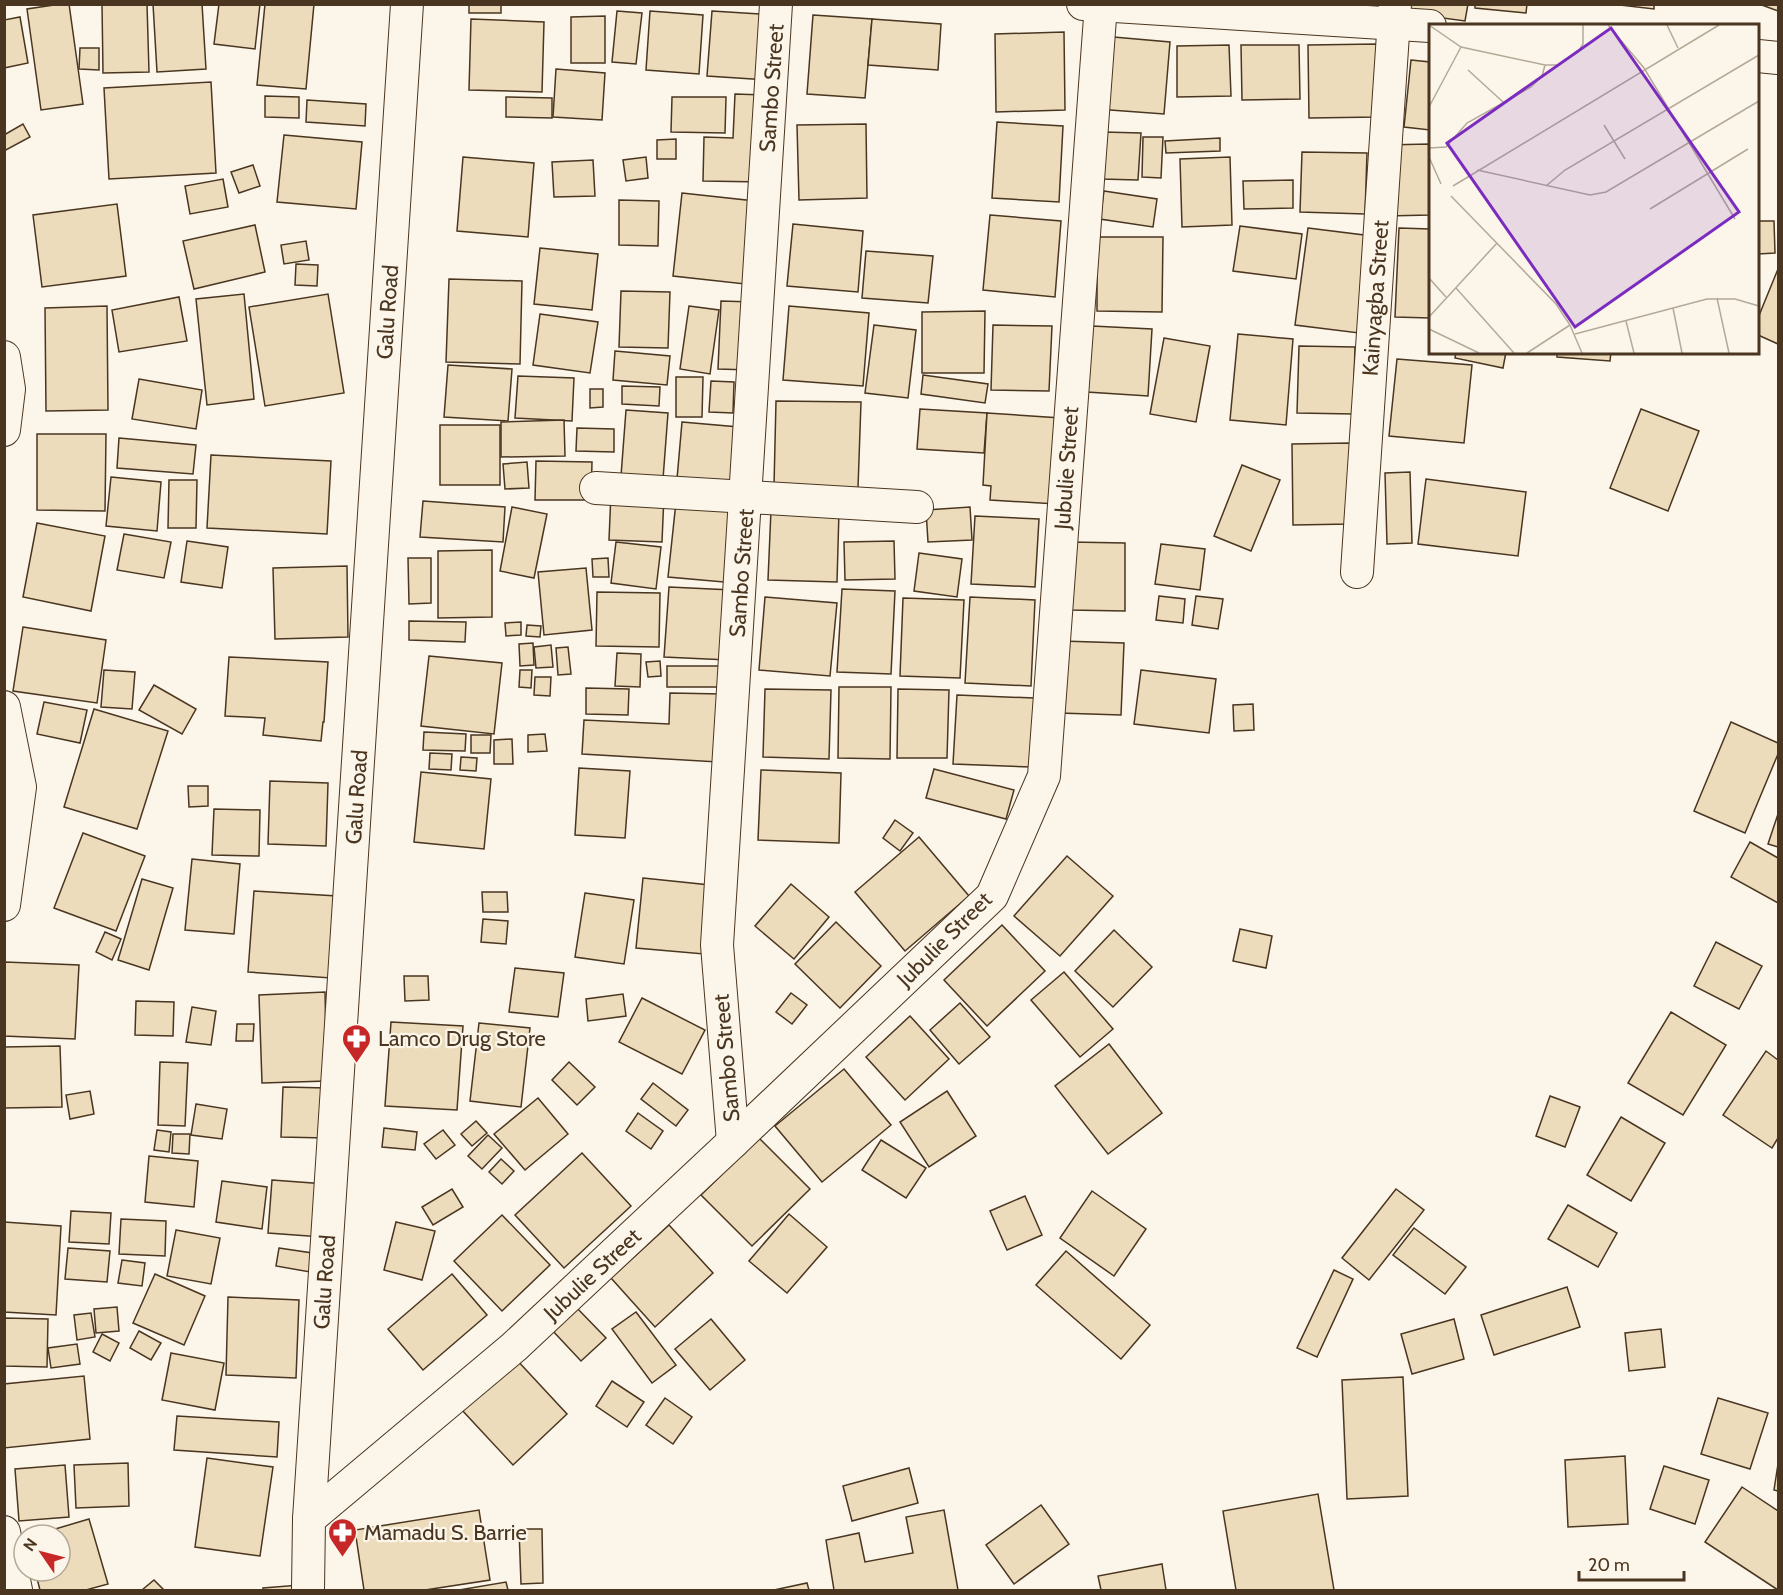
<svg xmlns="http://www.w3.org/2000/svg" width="1783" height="1595" font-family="Cabin,sans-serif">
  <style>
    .building { fill: #ecdcbc; stroke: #4a3520; stroke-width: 1.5 }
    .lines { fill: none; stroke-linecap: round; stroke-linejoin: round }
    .street-casing { stroke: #4a3520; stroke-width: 34 }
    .street { stroke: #fbf6e9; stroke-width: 32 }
    .labels { text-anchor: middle; stroke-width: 4.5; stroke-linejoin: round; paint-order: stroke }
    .street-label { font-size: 22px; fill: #4a3520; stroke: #fbf6e9 }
    .poi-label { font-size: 22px; fill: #4a3520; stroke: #fbf6e9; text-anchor: start }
    .inset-road { fill: none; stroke: #b4a999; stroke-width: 1.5 }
    .view { fill: #7b2cbf; fill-opacity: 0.15; stroke: #7b2cbf; stroke-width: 3 }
    .inset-edge { fill: none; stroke: #4a3520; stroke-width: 3 }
  </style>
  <rect width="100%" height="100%" fill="#fbf6e9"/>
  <g class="building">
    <polygon points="61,4 69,4 83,104 41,110 27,9"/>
    <polygon points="102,4 147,4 149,72 103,73"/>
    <polygon points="153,4 202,4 206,69 157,72"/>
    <polygon points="219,4 260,4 255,49 214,44"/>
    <polygon points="265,4 314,4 306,89 257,85"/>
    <rect x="469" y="4" width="32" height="9"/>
    <polygon points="1408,4 1468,4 1465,21 1406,13"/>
    <polygon points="1475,4 1527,4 1526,13 1475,8"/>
    <polygon points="1611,4 1654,4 1654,9"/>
    <polygon points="1759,4 1778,4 1778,11"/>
    <polygon points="617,11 642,13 636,64 612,62"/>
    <polygon points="650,11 703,15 699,74 646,70"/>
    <polygon points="712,11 774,15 769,80 707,76"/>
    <polygon points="813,15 872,19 865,98 807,94"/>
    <polygon points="605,16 605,63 571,63 571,17"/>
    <polygon points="20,17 28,63 4,68 4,20"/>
    <polygon points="471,19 544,22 542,92 469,90"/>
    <polygon points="872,19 941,24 938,70 868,65"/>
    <polygon points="1064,32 1065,110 996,112 995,34"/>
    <polygon points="1102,36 1170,42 1164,114 1097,109"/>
    <polygon points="1377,44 1378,117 1309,118 1308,45"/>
    <polygon points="1229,45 1231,96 1177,97 1177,46"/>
    <polygon points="1241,45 1299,45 1300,99 1242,100"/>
    <polygon points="80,48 99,48 99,70 79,69"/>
    <polygon points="1411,60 1430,62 1430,130 1404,127"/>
    <polygon points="556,69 605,73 602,120 553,117"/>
    <polygon points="211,82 216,173 109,179 104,88"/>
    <polygon points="735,94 768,95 765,182 703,181 704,137 733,138"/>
    <polygon points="265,96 299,97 299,118 265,117"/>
    <polygon points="506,97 552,98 552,118 506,117"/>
    <polygon points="672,97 726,97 725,133 671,132"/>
    <polygon points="307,100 366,104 365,126 306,122"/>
    <polygon points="997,122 1063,126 1059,202 992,198"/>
    <polygon points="23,124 30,137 4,151 4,135"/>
    <polygon points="866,124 867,198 799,200 797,125"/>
    <polygon points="1103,132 1141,133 1138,180 1101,179"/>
    <polygon points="284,135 362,142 356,209 277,202"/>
    <polygon points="1143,137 1163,137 1161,178 1142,177"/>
    <polygon points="1220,138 1220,151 1166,153 1165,141"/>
    <polygon points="676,139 676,159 657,159 657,140"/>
    <polygon points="1430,144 1430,215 1386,216 1384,145"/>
    <polygon points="1302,152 1367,153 1365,214 1300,212"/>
    <polygon points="463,157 534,163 528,237 457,231"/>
    <polygon points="646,157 648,178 626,181 623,160"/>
    <polygon points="1230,157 1232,225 1182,227 1180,159"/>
    <polygon points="593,160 595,196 554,197 552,162"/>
    <polygon points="253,165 260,186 239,193 231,172"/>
    <polygon points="223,179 228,207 190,214 185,186"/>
    <polygon points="1293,180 1293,208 1244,209 1243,181"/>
    <polygon points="1104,191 1157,199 1153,227 1100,219"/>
    <polygon points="682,193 755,201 745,284 673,276"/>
    <polygon points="619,200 659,201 658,246 619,245"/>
    <polygon points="117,204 126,276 42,287 33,215"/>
    <polygon points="990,215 1061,221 1055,297 983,290"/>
    <polygon points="1758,221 1774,221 1775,253 1758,254"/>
    <polygon points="793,224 863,231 858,292 787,286"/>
    <polygon points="255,225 265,272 194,289 183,241"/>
    <polygon points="1240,226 1302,234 1296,279 1233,271"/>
    <polygon points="1308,228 1372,236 1359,333 1295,325"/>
    <polygon points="1399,228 1430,229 1430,318 1395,317"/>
    <polygon points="1097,237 1163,237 1162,312 1097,311"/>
    <polygon points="306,241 309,260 284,264 281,245"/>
    <polygon points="540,248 598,254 592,310 534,304"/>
    <polygon points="866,251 933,256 928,303 862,298"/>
    <polygon points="296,264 318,265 317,286 295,285"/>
    <polygon points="1778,269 1778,344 1758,335 1758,318"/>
    <polygon points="449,279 522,281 520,364 446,362"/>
    <polygon points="621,291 670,292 668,348 619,347"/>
    <polygon points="244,294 254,399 207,405 196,299"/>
    <polygon points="328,294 344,393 265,406 249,307"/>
    <polygon points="179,297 187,341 119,352 112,310"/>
    <polygon points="721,301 752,302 750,370 718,369"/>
    <polygon points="107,306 108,410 46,411 45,308"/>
    <polygon points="689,306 719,310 710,374 680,369"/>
    <polygon points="789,306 869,313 863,386 783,380"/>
    <polygon points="985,311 984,373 922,373 922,312"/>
    <polygon points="540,314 598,322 590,373 533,365"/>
    <polygon points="874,325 916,330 908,398 865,393"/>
    <polygon points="993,325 1052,326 1049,391 991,390"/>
    <polygon points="1092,326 1152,329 1148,396 1087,392"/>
    <polygon points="1238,334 1293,339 1286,425 1230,420"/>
    <polygon points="1164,338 1210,346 1196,422 1150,414"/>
    <polygon points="1299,346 1355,347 1353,414 1297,413"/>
    <polygon points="615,351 670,356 667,385 613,380"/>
    <polygon points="1456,352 1506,352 1503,368 1455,358"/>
    <polygon points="1557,352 1611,352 1610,361 1557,357"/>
    <polygon points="1397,359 1472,365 1464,443 1389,436"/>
    <polygon points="448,365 512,369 508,421 444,417"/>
    <polygon points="923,375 988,384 985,403 921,394"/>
    <polygon points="518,376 574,378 572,421 515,418"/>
    <polygon points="676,377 703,377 702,417 676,417"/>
    <polygon points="139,379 202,390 196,429 132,419"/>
    <polygon points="711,381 734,382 733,413 709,412"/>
    <polygon points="622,386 660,387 659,406 622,404"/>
    <polygon points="590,389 603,389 603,407 590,408"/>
    <polygon points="776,401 861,402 858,488 774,486"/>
    <polygon points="920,409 987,413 984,453 917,449"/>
    <polygon points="1641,409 1699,431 1668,511 1610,488"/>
    <polygon points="626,410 668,413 663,479 621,476"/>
    <polygon points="987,413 1061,418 1056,504 990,500 991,486 983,485"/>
    <polygon points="564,420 565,456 501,457 501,422"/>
    <polygon points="682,422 739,427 733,483 677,479"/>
    <rect x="440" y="425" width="60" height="60"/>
    <polygon points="577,428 614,429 614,452 576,451"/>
    <polygon points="37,434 106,434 105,511 37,510"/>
    <polygon points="119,438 196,445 193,474 117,468"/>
    <polygon points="1350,443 1351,524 1293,525 1292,444"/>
    <polygon points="211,455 331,461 327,534 207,528"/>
    <polygon points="536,461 592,462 591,500 535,500"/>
    <polygon points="527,462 529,488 505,489 503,464"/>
    <polygon points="1242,465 1280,480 1251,551 1214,536"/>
    <polygon points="1410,472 1412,543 1387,544 1385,473"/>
    <polygon points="111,477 161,482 157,531 106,526"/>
    <polygon points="1426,479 1526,492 1518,556 1418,544"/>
    <polygon points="169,480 197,480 196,528 168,528"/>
    <polygon points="611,493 664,495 662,542 609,540"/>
    <polygon points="423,501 505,507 503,542 420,537"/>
    <polygon points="676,502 741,507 735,583 668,577"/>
    <polygon points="512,507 547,514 534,578 500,571"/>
    <polygon points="970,507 972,540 928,542 926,510"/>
    <polygon points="771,510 839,511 837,582 768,580"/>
    <polygon points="975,516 1039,519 1035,587 971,584"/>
    <polygon points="37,523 105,536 91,611 23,597"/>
    <polygon points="124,534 171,542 164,578 117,570"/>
    <polygon points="187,541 228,547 222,588 181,582"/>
    <polygon points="894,541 895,579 845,580 844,542"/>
    <polygon points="616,542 661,547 656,589 611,583"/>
    <polygon points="1070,542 1125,543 1125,611 1069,610"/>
    <polygon points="1161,544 1205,549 1200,590 1155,584"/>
    <polygon points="492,550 492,617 438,618 438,551"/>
    <polygon points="919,553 962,559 957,597 914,591"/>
    <polygon points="408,558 431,558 431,603 409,604"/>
    <polygon points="608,558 609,577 593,577 592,559"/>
    <polygon points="347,566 348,637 275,639 273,568"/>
    <polygon points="586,568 592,630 544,635 538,572"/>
    <polygon points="669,587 732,590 728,660 664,657"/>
    <polygon points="842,589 895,591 891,674 837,672"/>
    <polygon points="597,592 660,593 659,647 596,646"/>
    <polygon points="1159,596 1185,599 1183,623 1156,620"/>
    <polygon points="1196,596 1223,599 1218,629 1192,625"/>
    <polygon points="765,597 837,603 830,676 759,670"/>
    <polygon points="970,597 1035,600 1031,686 965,683"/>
    <polygon points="903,598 964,600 960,678 900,676"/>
    <polygon points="409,621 466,622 465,642 409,640"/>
    <polygon points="521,622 521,635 506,636 505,623"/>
    <polygon points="527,625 541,626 540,637 526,636"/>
    <polygon points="23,627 106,640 97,703 13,691"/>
    <polygon points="1062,641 1124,643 1121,715 1059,713"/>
    <polygon points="533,643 534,665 520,666 519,644"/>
    <polygon points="551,645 553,667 536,668 534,647"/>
    <polygon points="568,647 571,674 558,675 556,648"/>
    <polygon points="617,653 641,654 640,687 615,686"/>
    <polygon points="429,656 502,663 494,734 421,726"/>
    <polygon points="229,657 328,662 324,722 323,722 321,741 263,735 265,718 225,716"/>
    <polygon points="660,661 661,676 648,677 646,662"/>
    <polygon points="667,666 727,666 728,687 667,687"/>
    <polygon points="104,670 135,672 132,709 101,707"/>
    <polygon points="520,670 532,670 531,688 519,687"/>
    <polygon points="1141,670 1216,679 1209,733 1134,724"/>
    <polygon points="535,677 551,677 550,696 534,695"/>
    <polygon points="154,685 196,709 182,734 139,710"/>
    <polygon points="839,687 891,687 890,759 838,758"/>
    <polygon points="586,688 629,689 628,715 586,714"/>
    <polygon points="765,689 831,690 829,759 763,757"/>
    <polygon points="898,689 949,690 947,758 897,758"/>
    <polygon points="670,693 722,694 718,762 582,754 584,720 669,724"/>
    <polygon points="957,695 1034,698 1031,767 953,764"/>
    <polygon points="44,702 87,710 80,743 37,734"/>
    <polygon points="1253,704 1254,730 1234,731 1233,705"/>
    <polygon points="94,709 168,731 137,829 64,807"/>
    <polygon points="1731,722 1778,743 1778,754 1745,833 1694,811"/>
    <polygon points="424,732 466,734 465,751 423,750"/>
    <polygon points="545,734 547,751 528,752 528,735"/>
    <polygon points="471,735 491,735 490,753 471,753"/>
    <polygon points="512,739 513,764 494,764 494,740"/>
    <polygon points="430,753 452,754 451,770 429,769"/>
    <polygon points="461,757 477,758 476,771 460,770"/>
    <polygon points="579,768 630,771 625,838 575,835"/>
    <polygon points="934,769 1014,790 1006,819 926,798"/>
    <polygon points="761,770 841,773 839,843 758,840"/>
    <polygon points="421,772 491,779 484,849 414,842"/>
    <polygon points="270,781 328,783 326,846 268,844"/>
    <polygon points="188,786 208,786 208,806 189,807"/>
    <polygon points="214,809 260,810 259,856 212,855"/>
    <polygon points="1778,814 1778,847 1768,844"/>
    <polygon points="895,820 913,833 900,851 883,838"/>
    <polygon points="83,833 145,856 116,931 54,908"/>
    <polygon points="919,837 969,896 905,951 855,892"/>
    <polygon points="1750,842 1778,858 1778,903 1731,877"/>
    <polygon points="1067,856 1113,896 1060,956 1014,916"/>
    <polygon points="192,859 240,864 234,934 185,930"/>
    <polygon points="643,878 710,885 704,954 636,948"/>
    <polygon points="142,879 173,888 149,970 118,960"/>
    <polygon points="791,884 829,917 794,959 755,926"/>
    <polygon points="254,891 337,896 331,978 248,972"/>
    <polygon points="482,892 507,892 508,912 483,912"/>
    <polygon points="585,893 634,900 624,964 575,957"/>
    <polygon points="483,919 508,921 506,944 481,942"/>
    <polygon points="836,922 881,966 840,1008 795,964"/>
    <polygon points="1002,925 1045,971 987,1026 944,980"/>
    <polygon points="1240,929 1272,936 1266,968 1233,961"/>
    <polygon points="1114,930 1152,967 1113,1007 1075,971"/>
    <polygon points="105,932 121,939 112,960 96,952"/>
    <polygon points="1716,942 1762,966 1739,1009 1694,986"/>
    <polygon points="5,962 79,965 75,1039 4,1036"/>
    <polygon points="515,968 564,973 558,1017 509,1012"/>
    <polygon points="1064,972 1113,1029 1080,1057 1031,1000"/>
    <polygon points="404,976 428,976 429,1000 405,1001"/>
    <polygon points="325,992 327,1081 262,1083 259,995"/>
    <polygon points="791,993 807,1005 792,1024 776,1012"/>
    <polygon points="623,994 626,1016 588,1021 586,999"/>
    <polygon points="642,998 705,1030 682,1074 619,1042"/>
    <polygon points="136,1001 174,1002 173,1036 135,1035"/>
    <polygon points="960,1003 990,1037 959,1064 930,1030"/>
    <polygon points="192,1007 216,1011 211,1045 186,1042"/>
    <polygon points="1671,1012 1726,1045 1683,1115 1628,1083"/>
    <polygon points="910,1016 949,1059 905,1100 866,1057"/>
    <polygon points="391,1022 463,1026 457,1110 385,1106"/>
    <polygon points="479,1023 530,1028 521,1107 470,1101"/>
    <polygon points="237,1024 254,1024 253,1041 236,1041"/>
    <polygon points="1109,1044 1162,1113 1108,1154 1055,1086"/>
    <polygon points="60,1046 62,1107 4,1108 4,1047"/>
    <polygon points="1766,1051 1778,1060 1778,1138 1772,1148 1723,1115"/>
    <polygon points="160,1062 188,1063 185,1126 158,1125"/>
    <polygon points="569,1062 595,1087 577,1105 552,1080"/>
    <polygon points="844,1069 891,1125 822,1182 775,1126"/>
    <polygon points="653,1083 688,1110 676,1126 641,1099"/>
    <polygon points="283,1087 327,1088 326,1138 281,1137"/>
    <polygon points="90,1091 94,1114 70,1119 66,1095"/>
    <polygon points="947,1091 976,1136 929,1167 900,1122"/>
    <polygon points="1550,1096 1580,1107 1565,1147 1536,1136"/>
    <polygon points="538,1098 568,1134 525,1170 494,1134"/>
    <polygon points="196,1104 227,1109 222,1139 191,1135"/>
    <polygon points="638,1113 663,1131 651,1149 626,1131"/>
    <polygon points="1621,1117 1665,1143 1631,1201 1587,1175"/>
    <polygon points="476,1121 487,1133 472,1146 461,1134"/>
    <polygon points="384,1128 417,1132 415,1150 382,1147"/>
    <polygon points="157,1130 171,1132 169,1152 154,1150"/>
    <polygon points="443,1130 455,1145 436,1159 424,1144"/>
    <polygon points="173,1134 190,1134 189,1154 172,1153"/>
    <polygon points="488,1135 502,1148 482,1169 468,1156"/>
    <polygon points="759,1138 810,1189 752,1246 701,1195"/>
    <polygon points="881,1140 926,1168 906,1198 862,1170"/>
    <polygon points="582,1153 631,1206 564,1268 515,1215"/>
    <polygon points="149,1156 198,1161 194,1207 145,1202"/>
    <polygon points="501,1159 514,1171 502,1184 489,1172"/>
    <polygon points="272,1180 326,1184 322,1237 268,1233"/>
    <polygon points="222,1181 267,1187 262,1229 216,1222"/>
    <polygon points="452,1189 463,1207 433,1225 422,1207"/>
    <polygon points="1396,1189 1424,1210 1369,1280 1342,1258"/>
    <polygon points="1092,1191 1146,1229 1114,1276 1060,1238"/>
    <polygon points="1025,1196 1042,1235 1007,1250 990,1211"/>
    <polygon points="1568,1205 1617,1233 1598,1267 1548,1239"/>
    <polygon points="71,1211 111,1213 109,1244 69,1242"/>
    <polygon points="789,1214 827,1247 787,1293 749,1261"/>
    <polygon points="502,1215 550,1265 502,1311 454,1261"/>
    <polygon points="121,1219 166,1221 165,1256 119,1254"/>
    <polygon points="4,1222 61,1226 56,1315 4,1312"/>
    <polygon points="396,1222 435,1231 422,1280 384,1270"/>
    <polygon points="669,1225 713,1273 655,1327 611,1278"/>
    <polygon points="1414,1228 1466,1267 1445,1294 1393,1255"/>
    <polygon points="176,1230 220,1238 211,1284 167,1276"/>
    <polygon points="68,1248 110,1251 107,1282 65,1279"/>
    <polygon points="279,1248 319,1254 316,1273 276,1266"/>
    <polygon points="1066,1251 1150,1325 1121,1359 1036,1285"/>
    <polygon points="122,1260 145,1263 142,1286 118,1283"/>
    <polygon points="1334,1270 1353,1279 1317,1357 1297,1348"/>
    <polygon points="155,1274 205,1296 184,1345 133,1323"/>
    <polygon points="452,1274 487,1315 423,1370 388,1329"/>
    <polygon points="1567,1287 1580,1327 1494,1355 1481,1315"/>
    <polygon points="228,1297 299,1300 296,1378 226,1375"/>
    <polygon points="575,1306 606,1338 581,1361 551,1329"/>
    <polygon points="117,1307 119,1331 96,1333 94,1309"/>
    <polygon points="636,1312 676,1365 652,1383 612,1329"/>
    <polygon points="91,1313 95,1337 77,1340 74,1315"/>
    <polygon points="4,1318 48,1319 47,1367 4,1366"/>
    <polygon points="711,1319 745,1360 710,1390 675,1349"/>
    <polygon points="1454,1319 1464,1359 1412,1374 1401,1334"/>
    <polygon points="1661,1329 1665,1367 1629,1371 1625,1333"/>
    <polygon points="139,1331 161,1343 151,1360 130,1348"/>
    <polygon points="102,1334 119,1343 110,1361 93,1352"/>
    <polygon points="77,1344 80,1364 51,1368 48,1348"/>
    <polygon points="171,1353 224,1363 215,1410 162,1400"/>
    <polygon points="515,1358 567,1414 513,1465 461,1409"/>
    <polygon points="84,1376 90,1439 4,1448 4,1384"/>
    <polygon points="1403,1377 1408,1496 1347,1499 1342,1380"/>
    <polygon points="612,1381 644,1402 627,1427 596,1406"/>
    <polygon points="665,1398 692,1417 673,1444 646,1425"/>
    <polygon points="1718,1398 1768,1413 1750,1469 1701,1454"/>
    <polygon points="177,1416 279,1422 277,1457 174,1450"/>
    <polygon points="1625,1456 1628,1524 1568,1527 1565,1460"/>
    <polygon points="207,1458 273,1467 260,1556 195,1547"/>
    <polygon points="128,1463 129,1506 76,1508 74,1465"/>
    <polygon points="1778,1464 1778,1491 1774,1490"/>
    <polygon points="65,1465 69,1517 19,1521 15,1469"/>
    <polygon points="1664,1466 1709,1480 1695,1524 1650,1509"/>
    <polygon points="909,1468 918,1503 852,1521 843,1486"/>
    <polygon points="1742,1487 1778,1511 1778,1590 1705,1542"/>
    <polygon points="1318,1494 1334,1590 1236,1590 1223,1511"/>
    <polygon points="1041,1505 1069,1544 1014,1584 986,1545"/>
    <polygon points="479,1510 490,1580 425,1590 364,1590 355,1530"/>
    <polygon points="944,1510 958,1590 834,1590 826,1540 859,1533 865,1562 913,1553 906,1517"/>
    <polygon points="89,1519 108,1584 86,1590 40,1590 35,1571 60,1571 60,1535 35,1535"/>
    <polygon points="519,1529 542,1529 543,1583 521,1584"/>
    <polygon points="1162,1564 1166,1590 1101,1590 1098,1576"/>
    <polygon points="154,1580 164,1590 142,1590"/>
    <polygon points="506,1582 508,1590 459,1590"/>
    <polygon points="807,1583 809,1590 774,1590"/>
    <polygon points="300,1585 300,1590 263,1590 263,1588"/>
  </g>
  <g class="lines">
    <defs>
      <g id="street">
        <polyline points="1083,4 1430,26"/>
        <polyline points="1758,56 1778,58"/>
        <polyline points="4,357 9,389 4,430"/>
        <polyline points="596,488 917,507"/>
        <polyline points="1357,572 1395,4"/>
        <polyline points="4,707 20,787 4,905"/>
        <polyline points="733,1142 717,945 776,4"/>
        <polyline points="309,1519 514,1347 733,1142 992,896 1044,776 1101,4"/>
        <polyline points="4,1532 16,1590"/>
        <polyline points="308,1590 309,1519 407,4"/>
      </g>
    </defs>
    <use href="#street" class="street-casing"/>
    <use href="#street" class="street"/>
  </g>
  <defs>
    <symbol id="pharmacy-pin" viewBox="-11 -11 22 30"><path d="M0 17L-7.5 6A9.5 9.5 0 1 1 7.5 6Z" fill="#c62828" stroke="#fbf6e9"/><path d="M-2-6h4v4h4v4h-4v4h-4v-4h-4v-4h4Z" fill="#fff"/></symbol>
  </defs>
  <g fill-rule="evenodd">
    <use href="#pharmacy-pin" x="340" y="1022" width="33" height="45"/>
    <use href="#pharmacy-pin" x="326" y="1516" width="33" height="45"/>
  </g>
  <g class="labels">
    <g class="street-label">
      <text transform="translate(771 88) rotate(-86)" y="8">Sambo Street</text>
      <text transform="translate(1375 298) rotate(-86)" y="8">Kainyagba Street</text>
      <text transform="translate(387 312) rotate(-86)" y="8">Galu Road</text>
      <text transform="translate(1066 468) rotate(-86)" y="8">Jubulie Street</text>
      <text transform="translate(741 573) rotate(-86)" y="8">Sambo Street</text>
      <text transform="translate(356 797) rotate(-86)" y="8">Galu Road</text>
      <text transform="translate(944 939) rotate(-45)" y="8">Jubulie Street</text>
      <text transform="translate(726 1058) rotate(-95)" y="8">Sambo Street</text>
      <text transform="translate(592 1274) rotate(-43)" y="8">Jubulie Street</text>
      <text transform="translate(324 1282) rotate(-86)" y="8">Galu Road</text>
    </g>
    <g class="poi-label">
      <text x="378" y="1046">Lamco Drug Store</text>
      <text x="364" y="1540">Mamadu S. Barrie</text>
    </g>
  </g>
  <g transform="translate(1429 24)">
    <rect width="330" height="330" fill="#fbf6e9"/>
    <path class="inset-road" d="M 0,1 L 32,23 L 116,41 L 129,41 L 149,28 L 154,20 L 154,1M 179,1 L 215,44 L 306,195M 238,1 L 249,24M 39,46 L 74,78M 0,83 L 32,23M 175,101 L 196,135M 0,124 L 17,123 L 38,99 L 102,63 L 113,52 L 116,41M 0,133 L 12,160M 48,146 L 161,171 L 177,168 L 330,77M 24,162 L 290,1M 117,162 L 136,146 L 330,31M 22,172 L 127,280 L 141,301 L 153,329M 221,185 L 319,125M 0,254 L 17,273M 27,264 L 85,329M 288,274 L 300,329M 244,284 L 253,329M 0,293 L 68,219M 197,297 L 205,329M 0,305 L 50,329M 146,310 L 278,275 L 306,275 L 330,282M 98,329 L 141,301"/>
    <path class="view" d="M 182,4 L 310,188 L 146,303 L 18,119 Z"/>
    <rect width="330" height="330" class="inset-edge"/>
  </g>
  <rect width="1783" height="1595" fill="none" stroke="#4a3520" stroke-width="12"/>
  <g transform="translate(42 1553) rotate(305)"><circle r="28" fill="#fbf6e9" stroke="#b4a999" stroke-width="1.5"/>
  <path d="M0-4.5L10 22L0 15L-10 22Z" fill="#c62828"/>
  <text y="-9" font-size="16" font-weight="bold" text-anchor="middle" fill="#4a3520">N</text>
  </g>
  <path d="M1579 1571v9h105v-9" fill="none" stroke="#4a3520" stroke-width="3"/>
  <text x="1588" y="1571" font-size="18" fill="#4a3520" stroke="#fbf6e9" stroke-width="4.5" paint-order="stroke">20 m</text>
</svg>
